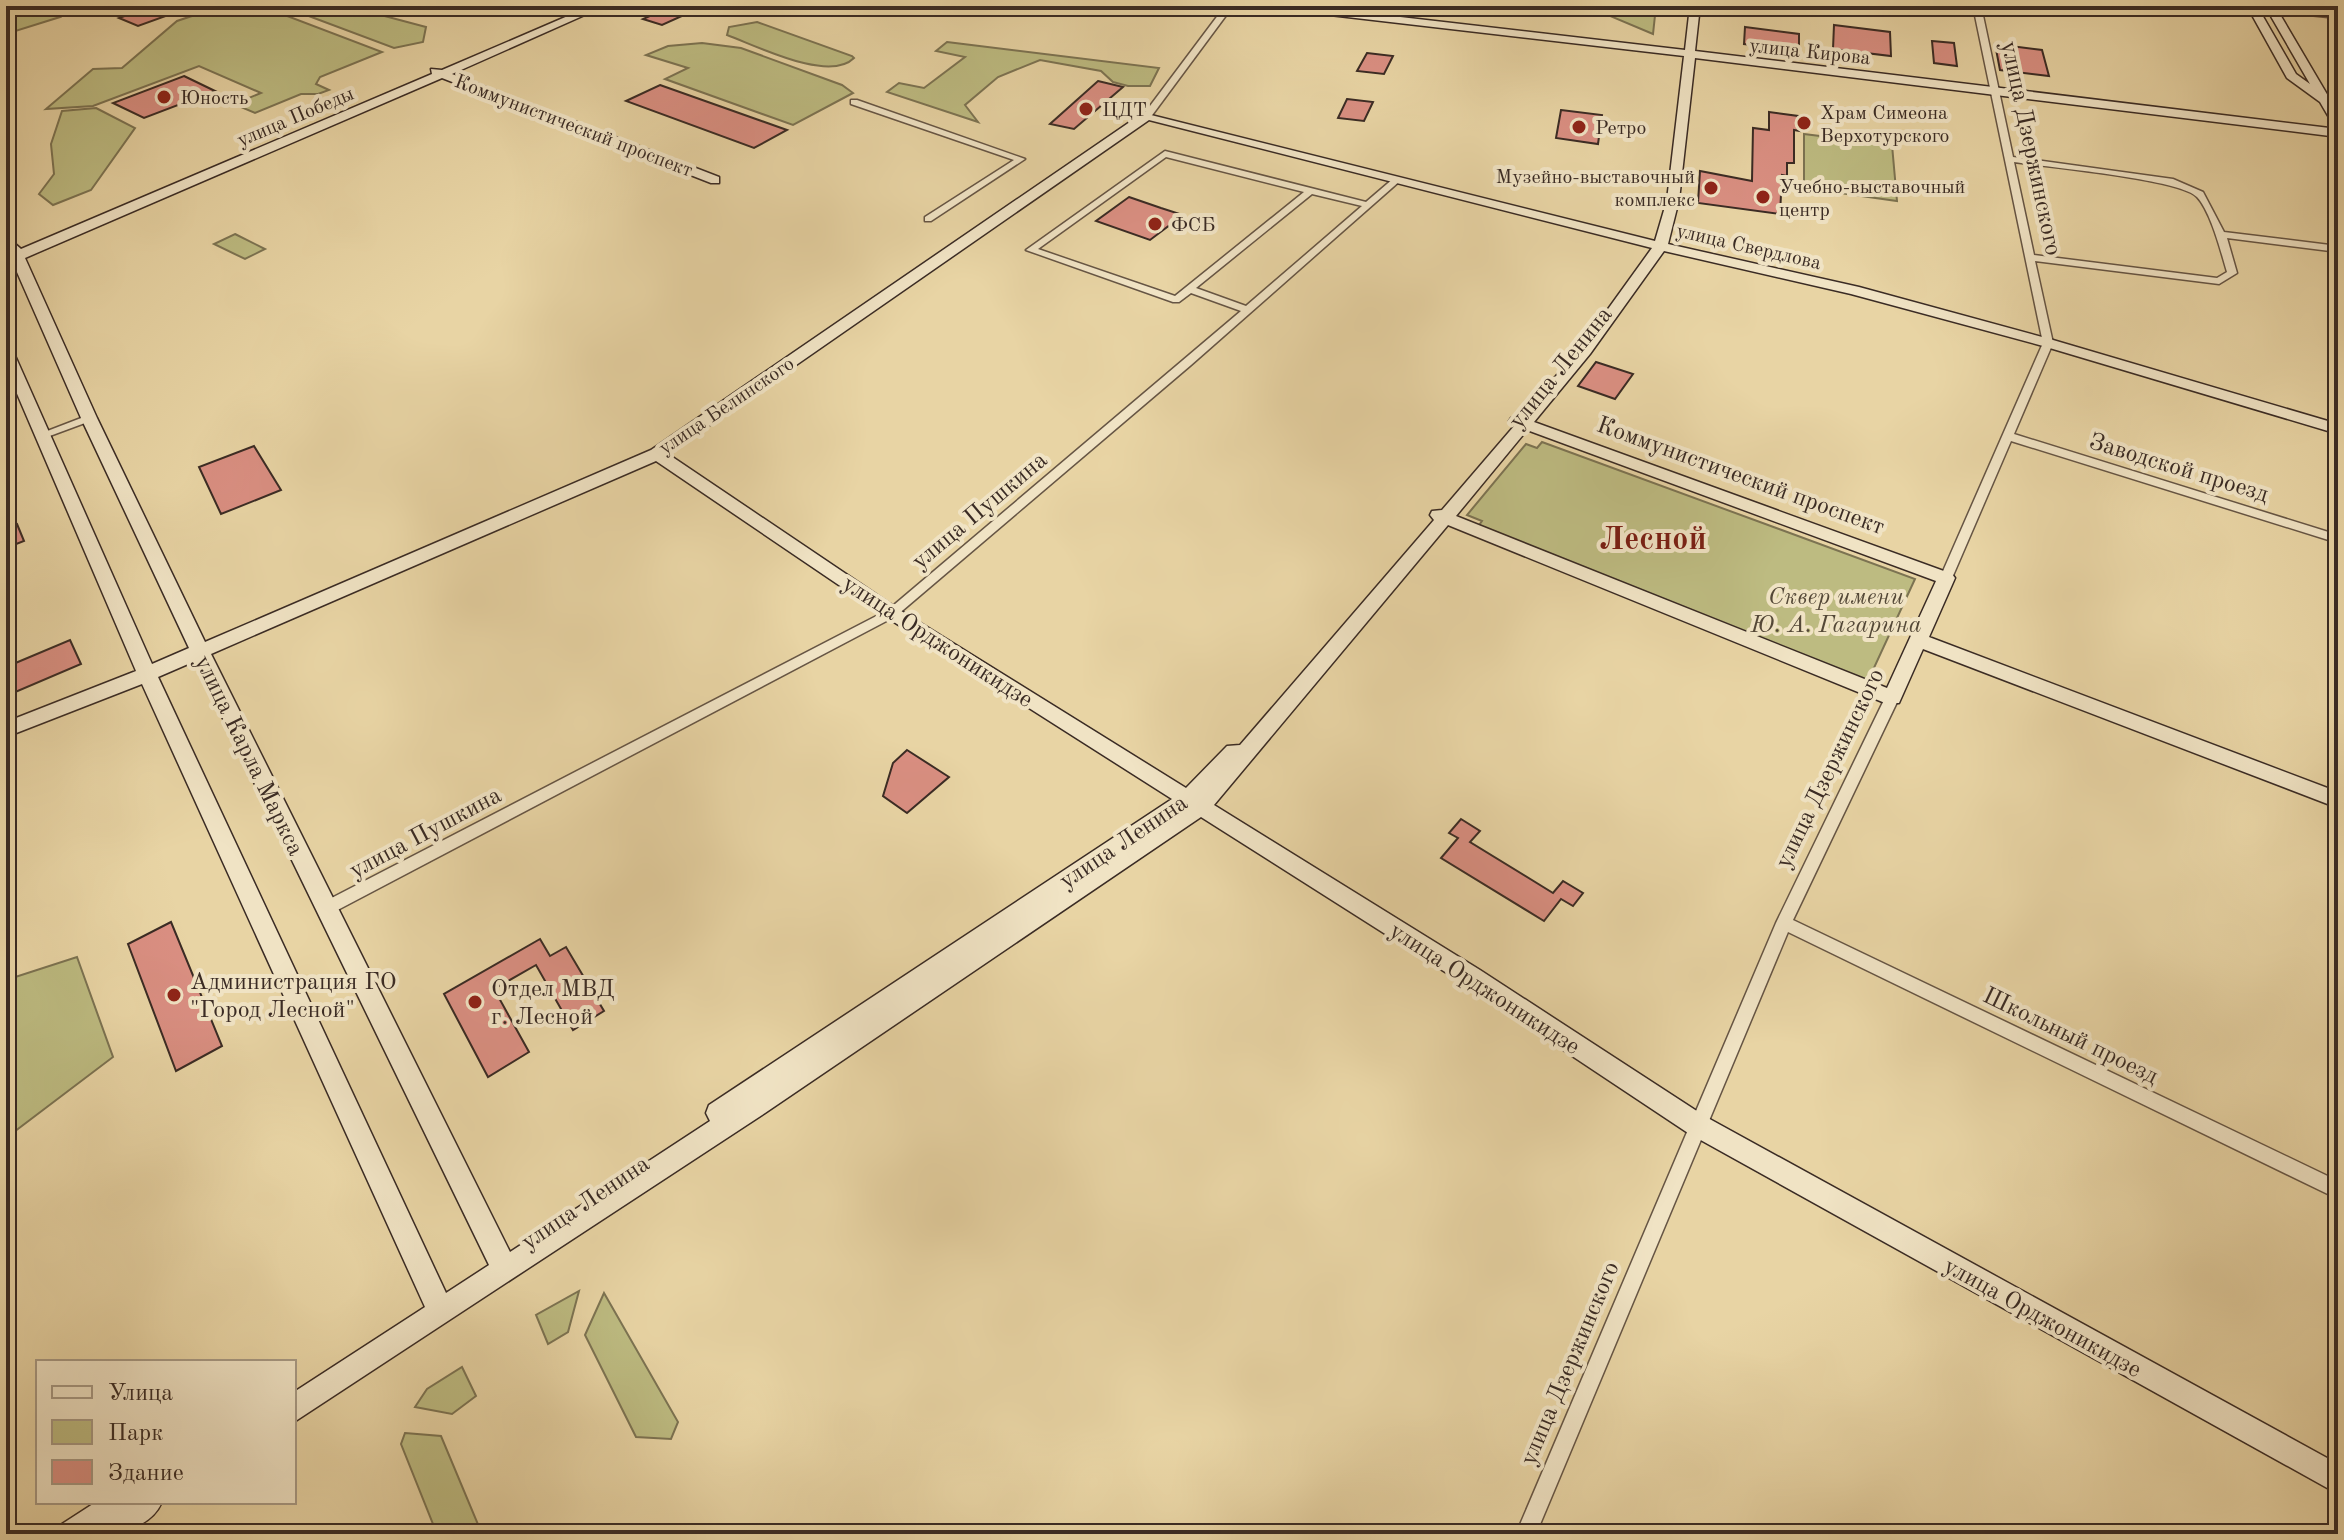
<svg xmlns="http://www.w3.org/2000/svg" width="2344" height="1540" font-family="'Old Standard TT',serif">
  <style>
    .green { fill: #bdbb81; stroke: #7c7352; stroke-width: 2 }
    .building { fill: #da8f82; stroke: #3a2b24; stroke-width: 2 }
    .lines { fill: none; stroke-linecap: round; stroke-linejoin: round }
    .street-casing { stroke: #654; stroke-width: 3 }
    .secondary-casing { stroke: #3a2b24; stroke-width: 3 }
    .street { fill: #f0e3c4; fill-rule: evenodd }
    .secondary { fill: #f0e3c4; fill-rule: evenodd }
    .poi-dot { fill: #8f2418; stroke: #f0e3c4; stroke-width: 3 }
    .labels { text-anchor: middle; stroke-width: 8; stroke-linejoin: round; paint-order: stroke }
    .far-street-label { font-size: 20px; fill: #3a2b24; stroke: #f0e3c4 }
    .far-poi-label { font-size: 20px; fill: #3a2b24; stroke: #f0e3c4; text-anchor: start }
    .street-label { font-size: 24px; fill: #3a2b24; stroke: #f0e3c4 }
    .park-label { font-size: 24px; font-style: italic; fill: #544837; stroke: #f0e3c4 }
    .poi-label { font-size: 24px; fill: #3a2b24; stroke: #f0e3c4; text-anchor: start }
    .district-label { font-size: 32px; font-weight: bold; fill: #7a1f14; stroke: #f0e3c4 }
  </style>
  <rect width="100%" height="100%" fill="#e8d4a4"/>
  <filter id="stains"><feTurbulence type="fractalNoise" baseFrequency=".0025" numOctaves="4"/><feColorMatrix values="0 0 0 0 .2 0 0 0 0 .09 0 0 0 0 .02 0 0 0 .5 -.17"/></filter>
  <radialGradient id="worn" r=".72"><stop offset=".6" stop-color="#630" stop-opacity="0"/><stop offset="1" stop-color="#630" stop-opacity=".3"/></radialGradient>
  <g class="green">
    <polygon points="6,6 46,6 60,17 6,34"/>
    <polygon points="222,6 261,6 382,52 320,77 316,84 329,90 318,94 301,94 255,113 234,104 261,93 199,66 93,106 46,109 93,69 122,68 177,21"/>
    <polygon points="282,6 347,6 426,27 423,42 394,48"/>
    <path d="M 399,6 L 494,6 C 461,19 432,18 399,6 Z"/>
    <polygon points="1612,6 1656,6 1653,34 1610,16"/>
    <path d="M 757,22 L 852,56 L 854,58 C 829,83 757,46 727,35 L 729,27 Z"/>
    <polygon points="947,42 1159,68 1150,86 1128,86 1113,82 1101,71 1040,60 998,77 965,105 978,122 887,92 899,83 924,88 965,57 936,51"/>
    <polygon points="702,43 741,48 842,85 853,93 793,125 665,79 688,68 646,55 668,46"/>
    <polygon points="96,108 135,128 91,190 53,205 39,194 54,174 51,144 62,111"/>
    <polygon points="1804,134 1892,145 1897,201 1804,188"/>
    <polygon points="235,234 265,249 245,259 214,244"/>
    <polygon points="1542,442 1915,579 1867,683 1477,528 1482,521 1467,515 1526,444 1537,448"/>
    <polygon points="77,957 113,1057 6,1138 6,980"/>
    <polygon points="579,1291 568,1332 548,1344 536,1315"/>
    <polygon points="604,1293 678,1422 671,1439 636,1437 585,1335"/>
    <polygon points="462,1367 476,1396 452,1414 415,1407 427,1389"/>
    <polygon points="405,1433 441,1436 482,1534 437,1534 401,1444"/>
  </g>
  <g class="building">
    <polygon points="152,6 187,6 188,8 138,26 119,18"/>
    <polygon points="672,6 704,6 662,25 643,19"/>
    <polygon points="1834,25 1890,32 1891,56 1833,49"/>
    <polygon points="1745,27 1799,34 1799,50 1744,44"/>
    <polygon points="1932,41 1954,43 1957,66 1934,63"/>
    <polygon points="1995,44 2042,50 2049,76 2000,70"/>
    <polygon points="1367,53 1393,56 1384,74 1357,71"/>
    <polygon points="184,76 215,91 144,118 113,103"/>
    <polygon points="1098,81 1123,87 1074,129 1050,124"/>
    <polygon points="660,85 787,130 754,148 626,101"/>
    <polygon points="1347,99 1373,102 1364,121 1338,118"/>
    <polygon points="1561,110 1602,115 1598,144 1556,138"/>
    <polygon points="1769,112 1798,116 1800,131 1794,130 1794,163 1787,163 1787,176 1782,175 1780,214 1698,203 1700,171 1752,181 1753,128 1769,130"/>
    <polygon points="1129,197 1161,208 1183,215 1150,240 1096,221"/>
    <polygon points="1596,362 1633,374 1615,399 1578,386"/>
    <polygon points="254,446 281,490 221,514 199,467"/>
    <polygon points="17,524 24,541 6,548 6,528"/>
    <polygon points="70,640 81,664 6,696 6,667"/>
    <polygon points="907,750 949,777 907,813 883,796 893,763"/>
    <polygon points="1461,819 1480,831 1470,842 1553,893 1563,881 1583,893 1573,906 1561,899 1544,921 1441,858 1458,838 1449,833"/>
    <polygon points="171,922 222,1046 176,1071 128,944"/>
    <polygon points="540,939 550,956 566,947 604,1011 573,1030 536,965 494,989 529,1052 488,1077 444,994"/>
  </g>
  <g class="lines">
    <defs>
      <g id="street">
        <polygon points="1225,6 1233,6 1150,118 1144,118 1144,114"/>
        <path d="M 1973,6 L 1981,6 L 2013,157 L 2173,179 L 2203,192 L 2224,232 L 2338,246 L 2338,252 L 2227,238 L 2237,273 L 2219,284 L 2035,261 L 2053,343 L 2014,434 L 2338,535 L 2338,543 L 2011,441 L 1952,578 L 1950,581 L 1942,581 L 1940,578 L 2043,343 ZM 2014,162 C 2046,167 2181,179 2197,197 C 2211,212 2221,252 2227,272 L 2217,278 L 2034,255 Z"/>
        <polygon points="2233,6 2259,6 2338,14 2338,18 2237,8"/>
        <polygon points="851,100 857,100 1025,159 931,221 925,221 925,217 1014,160 851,104"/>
        <path d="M 1165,151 L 1366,202 L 1394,178 L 1401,180 L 1191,365 L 896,616 L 330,914 L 325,915 L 320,914 L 317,909 L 320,904 L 888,610 L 1241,311 L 1191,293 L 1179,302 L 1173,302 L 1026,250 ZM 1166,157 L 1304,192 L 1175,296 L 1038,249 ZM 1312,194 L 1362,206 L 1246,306 L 1196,288 Z"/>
        <polygon points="89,415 93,416 93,420 47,437 39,437 37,435"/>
        <polygon points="1892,693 1899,698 1793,920 2338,1181 2338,1199 1788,932 1536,1534 1516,1534 1776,923 1885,698"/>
      </g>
      <g id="secondary">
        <path d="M 591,6 L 605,6 L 452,74 L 719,177 L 719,183 L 711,183 L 442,78 L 25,258 L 97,418 L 205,642 L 651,450 L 1143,113 L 1655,241 L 1667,200 L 1684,56 L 1278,9 L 1273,6 L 1305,6 L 1685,50 L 1690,6 L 1700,6 L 1695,51 L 2338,129 L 2338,137 L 1695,58 L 1679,200 L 1668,244 L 1859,287 L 2053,340 L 2338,424 L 2338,434 L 2043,346 L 1851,294 L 1664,251 L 1590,354 L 1534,422 L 1952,574 L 1955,578 L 1929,637 L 2338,792 L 2338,808 L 1923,649 L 1899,703 L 1885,703 L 1448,525 L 1214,805 L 1480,970 L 1706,1117 L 2338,1464 L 2338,1494 L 1688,1133 L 1464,984 L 1201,817 L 765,1113 L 294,1422 L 294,1392 L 425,1307 L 142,684 L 6,737 L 6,722 L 136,671 L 6,368 L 6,347 L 13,351 L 152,664 L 189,648 L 81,418 L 13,263 L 6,264 L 6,256 L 10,254 L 6,246 L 13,242 L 21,249 L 432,74 L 431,69 L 442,70 ZM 1149,120 L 1652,248 L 1580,348 L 1521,417 L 1511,418 L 1509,421 L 1515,425 L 1442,510 L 1432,511 L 1430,515 L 1434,520 L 1240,745 L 1227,746 L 1186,788 L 898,609 L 668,454 ZM 1527,430 L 1936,581 L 1887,688 L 1456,516 ZM 656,461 L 886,617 L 1172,799 L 709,1105 L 706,1113 L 710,1121 L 510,1252 L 211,654 ZM 195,661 L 489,1265 L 446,1293 L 158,677 Z"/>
        <polygon points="2247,6 2257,6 2296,74 2310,84 2265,6 2275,6 2338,113 2338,127 2334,126 2320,102 2287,78"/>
        <path d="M 96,1502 L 162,1502 C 145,1540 91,1534 57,1534 L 62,1524 Z"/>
      </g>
    </defs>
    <use href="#street" class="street-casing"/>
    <use href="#secondary" class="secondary-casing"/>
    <use href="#street" class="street"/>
    <use href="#secondary" class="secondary"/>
  </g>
  <g class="poi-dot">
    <circle cx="164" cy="97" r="8"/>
    <circle cx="1086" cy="109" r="8"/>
    <circle cx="1804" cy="123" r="8"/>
    <circle cx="1579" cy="127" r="8"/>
    <circle cx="1711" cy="188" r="8"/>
    <circle cx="1763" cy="197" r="8"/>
    <circle cx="1155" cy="224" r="8"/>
    <circle cx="174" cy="995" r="8"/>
    <circle cx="475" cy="1002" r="8"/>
  </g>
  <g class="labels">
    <g class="far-street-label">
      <text transform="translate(1810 51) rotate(6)" y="7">улица Кирова</text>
      <text transform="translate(295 116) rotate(-23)" y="7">улица Победы</text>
      <text transform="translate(574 125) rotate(21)" y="7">Коммунистический проспект</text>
      <text transform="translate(1749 246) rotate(13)" y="7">улица Свердлова</text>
      <text transform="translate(726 405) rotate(-34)" y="7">улица Белинского</text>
    </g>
    <g class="far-poi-label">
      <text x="180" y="104">Юность</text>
      <text x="1102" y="116">ЦДТ</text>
      <text x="1820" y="119">Храм Симеона<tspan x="1820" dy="23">Верхотурского</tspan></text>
      <text x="1595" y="134">Ретро</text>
      <text x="1695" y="183" text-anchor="end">Музейно-выставочный<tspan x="1695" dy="23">комплекс</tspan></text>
      <text x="1779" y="193">Учебно-выставочный<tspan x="1779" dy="23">центр</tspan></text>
      <text x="1171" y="231">ФСБ</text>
    </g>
    <g class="street-label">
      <text transform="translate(2032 148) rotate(78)" y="8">улица Дзержинского</text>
      <text transform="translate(1560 367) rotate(-51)" y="8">улица Ленина</text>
      <text transform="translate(2179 467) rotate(17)" y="8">Заводской проезд</text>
      <text transform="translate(1741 475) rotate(20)" y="8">Коммунистический проспект</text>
      <text transform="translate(979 510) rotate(-40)" y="8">улица Пушкина</text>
      <text transform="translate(938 641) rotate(33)" y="8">улица Орджоникидзе</text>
      <text transform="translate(250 755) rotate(64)" y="8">улица Карла Маркса</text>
      <text transform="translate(1829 768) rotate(-64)" y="8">улица Дзержинского</text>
      <text transform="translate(425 832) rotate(-28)" y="8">улица Пушкина</text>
      <text transform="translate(1123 841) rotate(-34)" y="8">улица Ленина</text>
      <text transform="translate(1485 988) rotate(33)" y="8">улица Орджоникидзе</text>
      <text transform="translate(2071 1035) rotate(26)" y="8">Школьный проезд</text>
      <text transform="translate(585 1202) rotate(-34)" y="8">улица Ленина</text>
      <text transform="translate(2043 1317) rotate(29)" y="8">улица Орджоникидзе</text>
      <text transform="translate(1569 1363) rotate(-67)" y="8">улица Дзержинского</text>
    </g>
    <g class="park-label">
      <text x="1836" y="604">Сквер имени<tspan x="1836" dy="28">Ю. А. Гагарина</tspan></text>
    </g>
    <g class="poi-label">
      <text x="190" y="989">Администрация ГО<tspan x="190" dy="28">"Город Лесной"</tspan></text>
      <text x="491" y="996">Отдел МВД<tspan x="491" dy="28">г. Лесной</tspan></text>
    </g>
    <g class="district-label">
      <text x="1653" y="549">Лесной</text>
    </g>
  </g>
  <rect width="2344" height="1540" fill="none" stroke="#e8d4a4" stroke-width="32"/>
  <rect x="8" y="8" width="2328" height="1524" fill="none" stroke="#3a2b24" stroke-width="4"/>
  <rect x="16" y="16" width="2312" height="1508" fill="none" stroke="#3a2b24" stroke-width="2"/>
  <rect x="36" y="1360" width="260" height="144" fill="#f0e3c4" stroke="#a79984" stroke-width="2"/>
  <rect x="52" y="1386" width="40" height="12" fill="#f0e3c4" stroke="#a79984" stroke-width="2"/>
  <text x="108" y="1400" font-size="24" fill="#3a2b24">Улица</text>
  <rect x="52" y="1420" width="40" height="24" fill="#bdbb81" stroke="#a79984" stroke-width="2"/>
  <text x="108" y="1440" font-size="24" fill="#3a2b24">Парк</text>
  <rect x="52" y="1460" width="40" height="24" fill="#da8f82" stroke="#a79984" stroke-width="2"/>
  <text x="108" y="1480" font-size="24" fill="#3a2b24">Здание</text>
  <rect width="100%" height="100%" filter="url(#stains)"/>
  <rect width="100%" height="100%" fill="url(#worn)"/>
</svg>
